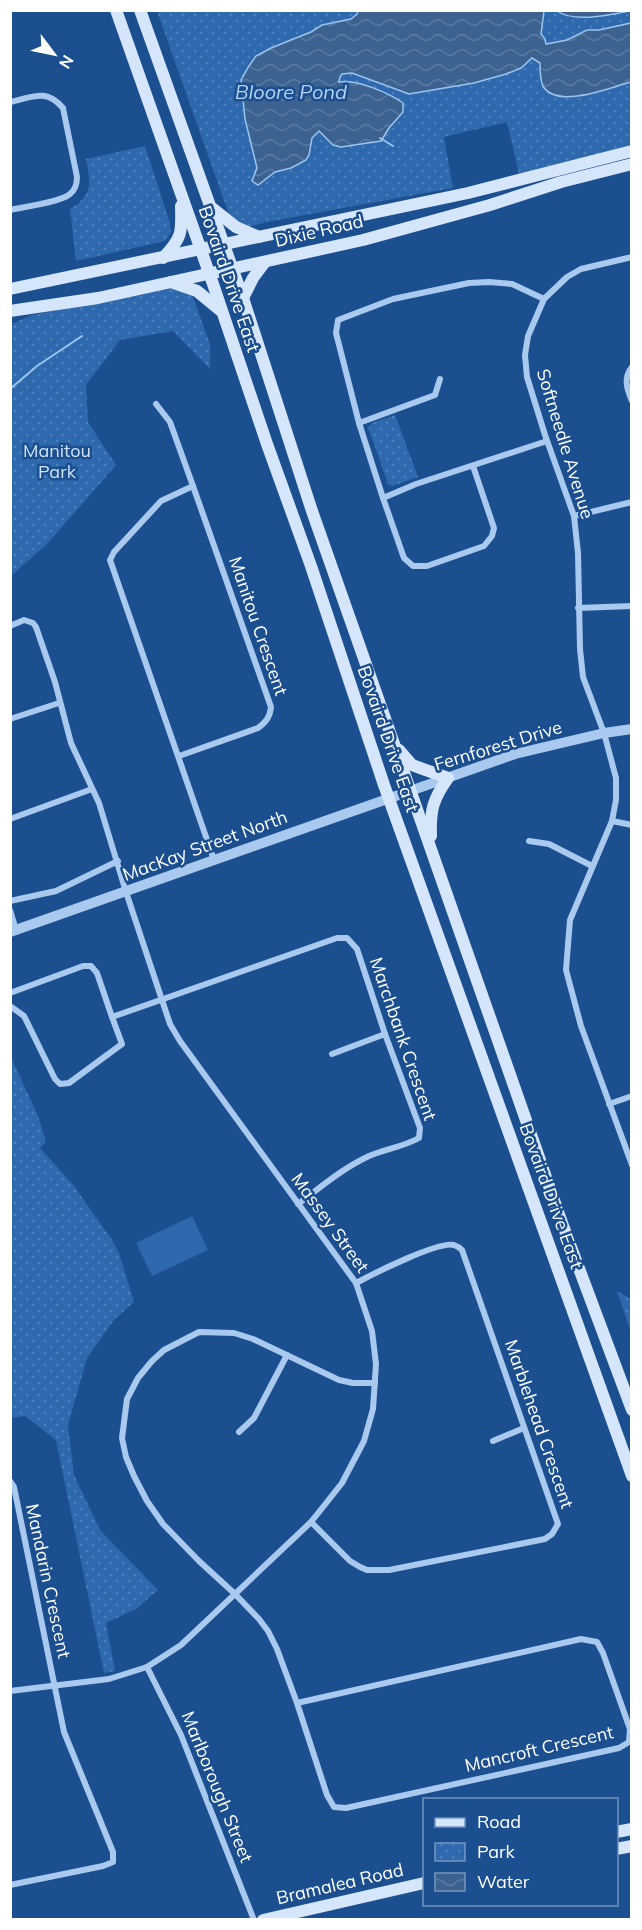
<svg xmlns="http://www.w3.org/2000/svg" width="642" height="1930" font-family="Mulish,sans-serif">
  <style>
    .grass { fill: #2e69ad }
    .park { fill: url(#park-dots) }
    .water { fill: url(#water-waves); stroke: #9cc4f0; stroke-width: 1.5 }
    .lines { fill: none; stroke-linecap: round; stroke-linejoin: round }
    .stream { stroke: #9cc4f0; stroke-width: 2 }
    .minor { stroke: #a9c9ee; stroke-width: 6 }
    .tertiary { stroke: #a9c9ee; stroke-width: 10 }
    .secondary { stroke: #d6e6fa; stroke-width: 12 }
    .labels { text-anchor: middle; stroke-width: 5; stroke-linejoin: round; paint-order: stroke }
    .street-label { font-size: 18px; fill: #fff; stroke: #1b4f8f }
    .park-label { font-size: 18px; fill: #cfe3fa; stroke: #1b4f8f }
    .water-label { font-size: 20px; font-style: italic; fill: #b5d3f5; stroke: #1b4f8f }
  </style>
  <defs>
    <pattern id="park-dots" width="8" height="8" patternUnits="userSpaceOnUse" patternTransform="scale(1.5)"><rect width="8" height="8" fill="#2e69ad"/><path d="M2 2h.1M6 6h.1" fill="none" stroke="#4d80b9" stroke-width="1.8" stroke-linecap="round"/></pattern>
    <pattern id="water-waves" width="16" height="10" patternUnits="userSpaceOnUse" patternTransform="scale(1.5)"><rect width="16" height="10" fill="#3c6290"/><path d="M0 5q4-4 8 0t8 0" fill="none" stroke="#597aa1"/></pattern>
  </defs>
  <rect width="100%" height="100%" fill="#1b4f8f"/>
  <polygon class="grass" points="192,1216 208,1250 152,1276 136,1243"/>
  <g class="park">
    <polygon points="157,11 631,11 631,148 519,174 507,122 444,137 453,188 267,222 240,229 239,226 228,212"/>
    <path d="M 145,146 L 170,223 L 171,232 L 165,241 L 76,261 L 70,209 C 93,195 91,183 86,159 Z"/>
    <polygon points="188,284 210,344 210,369 173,331 120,340 86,385 88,422 116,465 48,543 11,576 11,324 32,315"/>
    <polygon points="395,415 418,477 393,486 388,484 368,427 372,423"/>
    <polygon points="11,1057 38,1116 46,1142 40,1148 74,1186 112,1240 119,1253 134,1302 114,1320 87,1358 68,1425 74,1475 100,1530 158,1590 136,1609 106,1623 115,1671 104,1673 56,1440 25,1416 11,1418"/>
    <polygon points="617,1291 631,1299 631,1332"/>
  </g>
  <g class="water">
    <path d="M 358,11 L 544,11 L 541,34 L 545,39 L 546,44 L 567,40 L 587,30 L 599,30 L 631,23 L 631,82 C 611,87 557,110 543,86 C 540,80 540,70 540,63 L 532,58 L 521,68 L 506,74 L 474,83 L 409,94 L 352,73 L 342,74 L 340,77 L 339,82 C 357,79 389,93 403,103 L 403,112 L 389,128 L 381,141 L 341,147 L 333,145 L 319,131 L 312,138 L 309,155 L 306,160 L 291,168 L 275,172 L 258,185 L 252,181 L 257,168 L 245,119 L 241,80 L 249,66 L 256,56 L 271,48 L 311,32 L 322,25 L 351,19 L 357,14 Z"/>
    <path d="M 557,11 L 629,11 C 609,15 574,23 557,11 Z"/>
  </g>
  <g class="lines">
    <g class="stream">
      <polyline points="380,138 393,146"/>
      <polyline points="10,389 37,366 82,336"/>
    </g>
    <g class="minor">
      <path d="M 10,102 C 33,97 46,88 63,108 L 77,177 C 77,184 75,190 70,194 C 61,202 24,207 10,210"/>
      <polyline points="632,257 581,269 567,277 544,299 528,336 525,355 527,377 545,435 574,516 578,553 580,649 583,677 604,733 616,778 616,800 612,821 570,920 566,970 581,1026 632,1165"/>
      <path d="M 632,367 C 623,378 627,389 632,401"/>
      <polyline points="156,404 170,422 193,486 161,501 114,552 110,560 214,860"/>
      <polyline points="359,423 435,395 440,379"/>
      <polyline points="473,466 494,528 492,536 484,546 427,566 413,566 404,558 383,498 416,484 547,441"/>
      <polyline points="383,498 359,423 336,333 338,320 393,299 469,283 489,282 512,284 544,299"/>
      <polyline points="574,516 632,502"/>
      <polyline points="578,608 632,606"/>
      <polyline points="10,626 24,620 33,623 36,627 55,682 71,743 99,803 126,892 170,1024 180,1041 356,1283 372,1331 376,1364 373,1409 364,1441 342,1483 323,1507 311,1522 181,1645 147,1667 109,1679 10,1691"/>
      <polyline points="10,719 59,703"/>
      <path d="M 179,756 L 258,728 C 266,722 270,717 271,707 L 193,486"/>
      <polyline points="10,819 92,789"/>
      <polyline points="612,821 632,825"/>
      <polyline points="529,841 549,844 592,866"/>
      <polyline points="10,901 56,891 118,861"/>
      <polyline points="10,910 16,930"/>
      <polyline points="10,993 83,966 91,966 97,973 112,1017"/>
      <path d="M 10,1006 L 24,1016 L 55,1079 L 60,1084 L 69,1083 L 122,1044 L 112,1017 L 337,938 L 347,938 L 357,949 L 385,1034 L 420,1128 L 419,1138 C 403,1147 385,1149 369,1156 C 343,1168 321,1187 298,1204"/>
      <polyline points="332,1054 385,1034"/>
      <polyline points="609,1104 632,1096"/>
      <polyline points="239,1432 254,1418 287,1355"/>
      <polyline points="493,1441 524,1428"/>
      <polyline points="10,1481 14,1487 64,1732 113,1852 113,1862 103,1866 10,1885"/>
      <path d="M 311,1522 L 350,1561 L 360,1567 L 367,1570 L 389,1570 L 545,1539 L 552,1534 L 558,1524 L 462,1250 C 460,1248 457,1246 454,1245 C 438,1241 373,1274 356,1283"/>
      <polyline points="147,1667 181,1735 254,1920"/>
      <polyline points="297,1703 581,1639 597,1642 603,1653 630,1729 629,1742 619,1748 346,1808 334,1807 327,1795 297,1703 277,1649 268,1631 259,1619 235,1594 199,1561 163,1524 147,1501 134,1476 126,1457 122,1438 127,1399 138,1378 152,1361 164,1350 199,1332 234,1333 253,1339 339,1380 353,1383 375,1383"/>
    </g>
    <polyline class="tertiary" points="10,932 515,754 604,733 632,729"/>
    <g class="secondary">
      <polyline points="116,10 213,284 267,444 311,566 384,785 632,1476"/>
      <polyline points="140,10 243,298 312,511 393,741 562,1223 632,1410"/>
      <polyline points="212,208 236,227 259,237"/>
      <path d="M 163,258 C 182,238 182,233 181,206"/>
      <polyline points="171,282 197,291 220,310"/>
      <polyline points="10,289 468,193 632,151"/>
      <polyline points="243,298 253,278 265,262"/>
      <polyline points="10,311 98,298 363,240 490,205 561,182 632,164"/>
      <path d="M 399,750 L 412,765 L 448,778 C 433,799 430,810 431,836"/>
      <polyline points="616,1832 632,1829"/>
      <polyline points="616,1849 632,1846"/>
      <polyline points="263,1920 424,1883"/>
    </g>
  </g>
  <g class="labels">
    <g class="street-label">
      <text transform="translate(319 231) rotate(-13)" y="6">Dixie Road</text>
      <text transform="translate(229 279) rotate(71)" y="6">Bovaird Drive East</text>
      <text transform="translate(565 444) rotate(73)" y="6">Softneedle Avenue</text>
      <text transform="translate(258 626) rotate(71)" y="6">Manitou Crescent</text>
      <text transform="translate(388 739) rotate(71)" y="6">Bovaird Drive East</text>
      <text transform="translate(498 746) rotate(-17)" y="6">Fernforest Drive</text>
      <text transform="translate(205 846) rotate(-20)" y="6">MacKay Street North</text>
      <text transform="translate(403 1039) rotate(71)" y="6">Marchbank Crescent</text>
      <text transform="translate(551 1196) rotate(70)" y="6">Bovaird Drive East</text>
      <text transform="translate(330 1223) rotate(54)" y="6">Massey Street</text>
      <text transform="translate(539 1424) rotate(71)" y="6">Marblehead Crescent</text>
      <text transform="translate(48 1581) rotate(78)" y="6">Mandarin Crescent</text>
      <text transform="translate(539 1749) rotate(-13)" y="6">Mancroft Crescent</text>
      <text transform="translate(217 1787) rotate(68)" y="6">Marlborough Street</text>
      <text transform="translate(340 1884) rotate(-13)" y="6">Bramalea Road</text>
    </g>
    <g class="park-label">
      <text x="57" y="457">Manitou<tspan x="57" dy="21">Park</tspan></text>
    </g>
    <g class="water-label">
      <text x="291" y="99">Bloore Pond</text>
    </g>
  </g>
  <rect width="642" height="1930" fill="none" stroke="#ffffff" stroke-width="24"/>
  <rect x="423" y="1798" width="195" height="108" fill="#1b4f8f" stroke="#7695bc" stroke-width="1.5"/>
  <rect x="435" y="1818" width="30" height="9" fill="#d6e6fa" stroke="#7695bc" stroke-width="1.5"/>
  <text x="477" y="1828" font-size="18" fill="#ffffff">Road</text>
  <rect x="435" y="1843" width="30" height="18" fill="url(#park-dots)" stroke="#7695bc" stroke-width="1.5"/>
  <text x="477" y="1858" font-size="18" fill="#ffffff">Park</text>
  <rect x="435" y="1873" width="30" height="18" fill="url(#water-waves)" stroke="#7695bc" stroke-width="1.5"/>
  <text x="477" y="1888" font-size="18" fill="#ffffff">Water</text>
  <g transform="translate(54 54) rotate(122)" stroke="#1b4f8f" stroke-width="4.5" paint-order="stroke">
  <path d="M0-4.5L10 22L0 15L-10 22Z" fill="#ffffff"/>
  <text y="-9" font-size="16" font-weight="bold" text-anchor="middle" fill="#ffffff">N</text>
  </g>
</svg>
